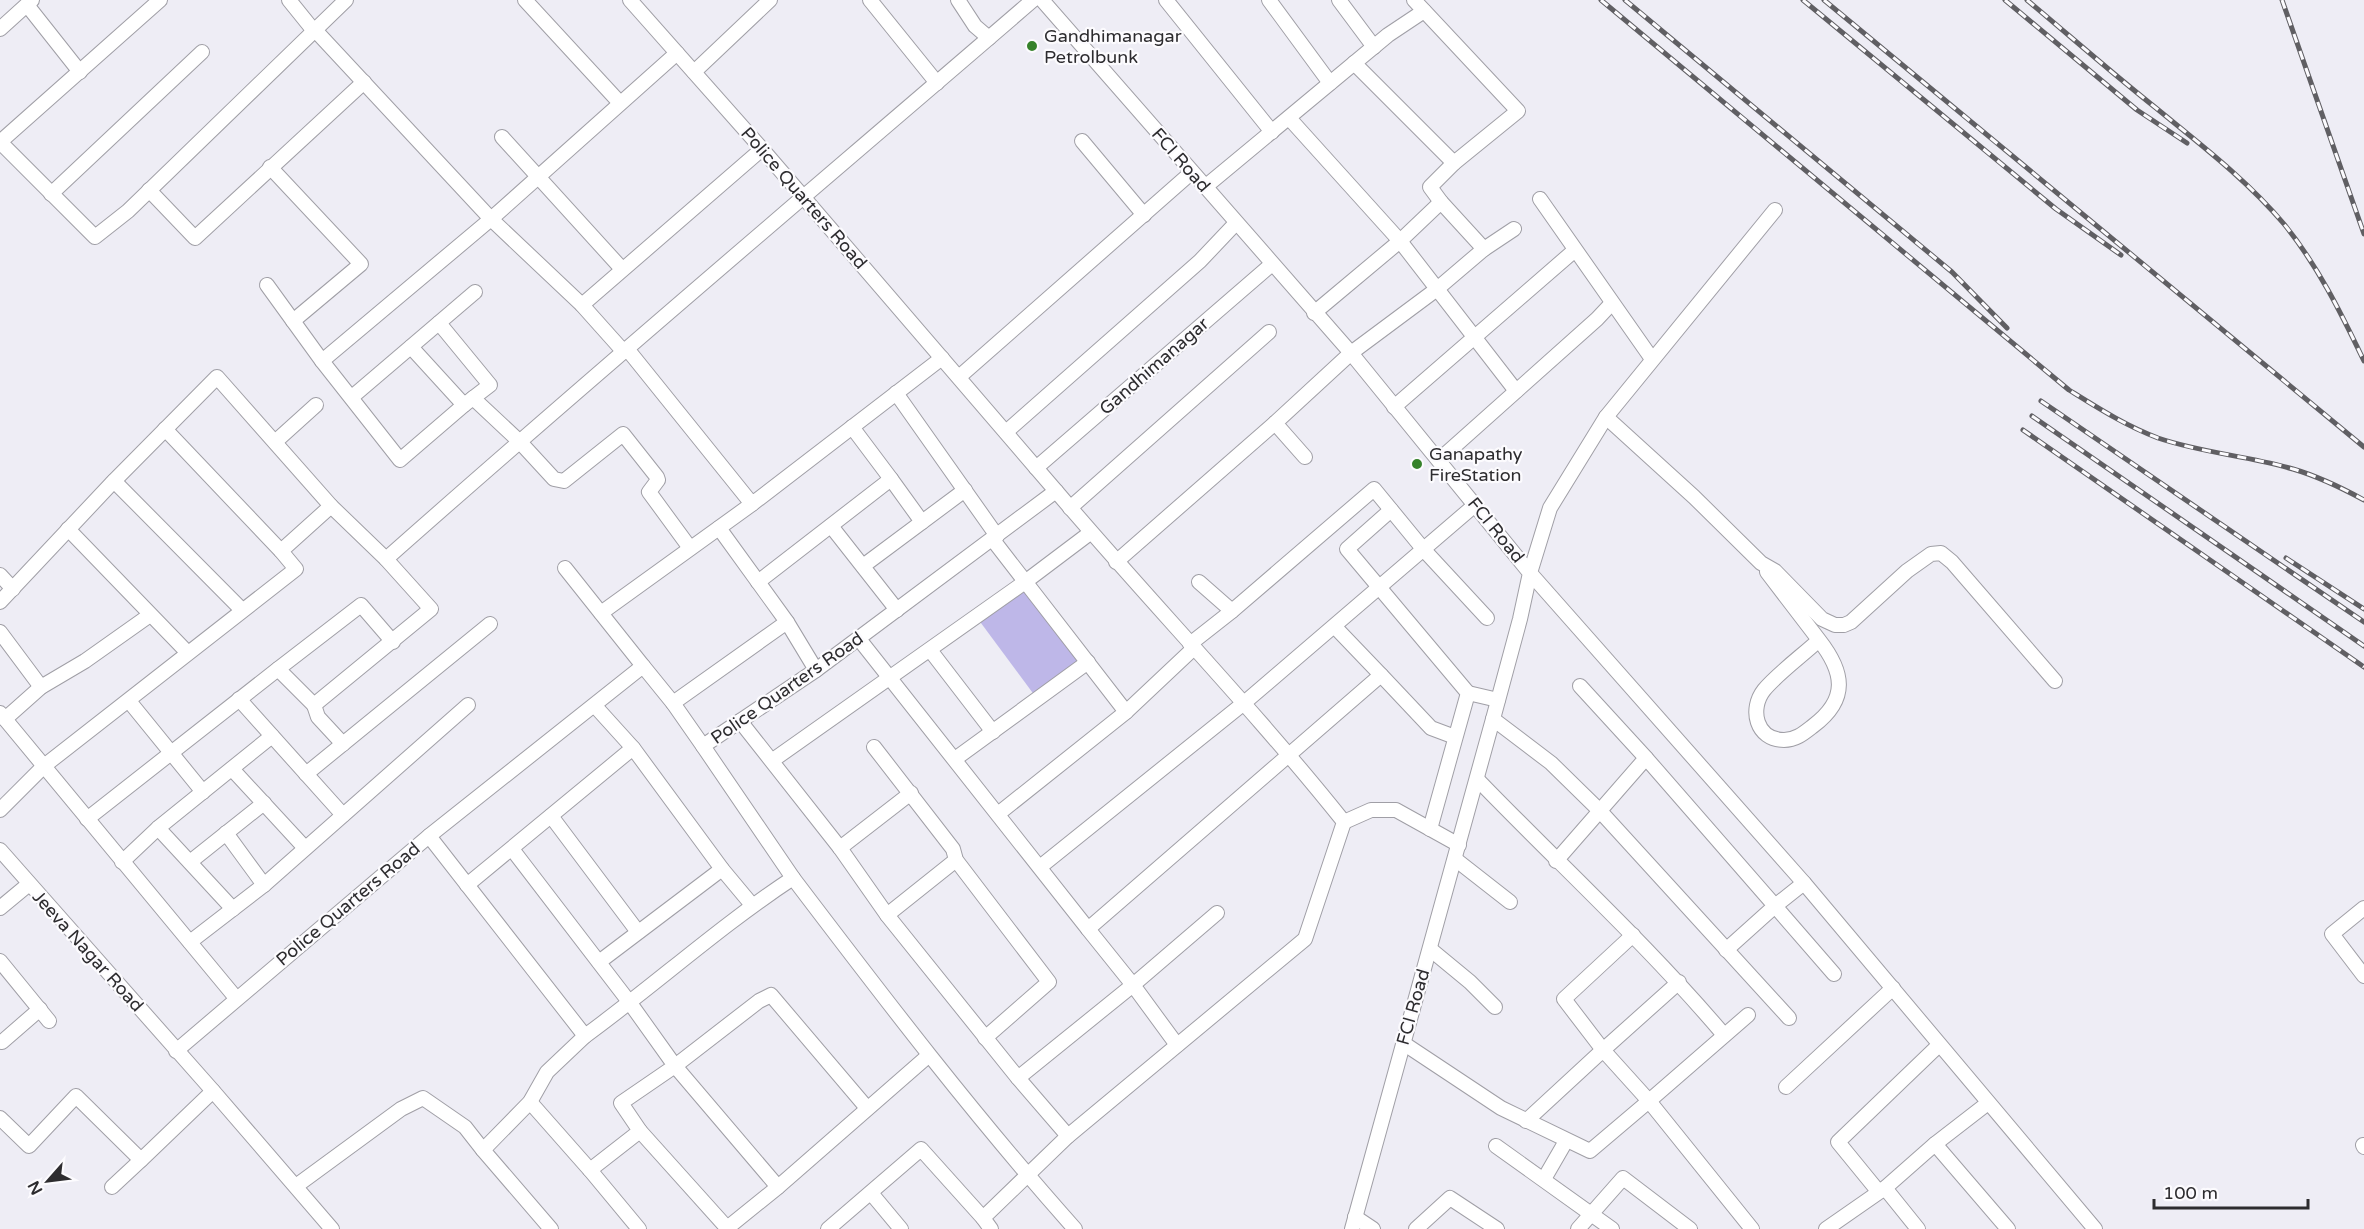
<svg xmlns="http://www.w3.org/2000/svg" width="2364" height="1229" font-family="'Varela Round',sans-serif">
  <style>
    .green { fill: #beb7e8 }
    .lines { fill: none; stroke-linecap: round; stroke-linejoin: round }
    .minor-casing { stroke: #a09fa6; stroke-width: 16 }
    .minor { stroke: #fff; stroke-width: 14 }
    .rail-casing { stroke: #605f63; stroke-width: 5 }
    .rail { stroke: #fcfbfe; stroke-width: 3; stroke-dasharray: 9; stroke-linecap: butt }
    .poi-dot { fill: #36822a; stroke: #fcfbfe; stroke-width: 2 }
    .labels { text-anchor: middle; stroke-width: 4.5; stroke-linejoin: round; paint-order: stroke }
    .poi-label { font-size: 18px; fill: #2d2c2f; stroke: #fcfbfe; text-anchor: start }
    .street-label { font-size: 18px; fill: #2d2c2f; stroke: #fcfbfe }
  </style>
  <rect width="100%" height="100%" fill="#eeedf5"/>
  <polygon class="green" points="1024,585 1083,662 1035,696 978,619"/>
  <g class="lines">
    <defs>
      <g id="minor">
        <polyline points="160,0 0,142 95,237 128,211 346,0"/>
        <polyline points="289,0 314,31"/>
        <polyline points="525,0 620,103"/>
        <polyline points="870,0 937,83"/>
        <polyline points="958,0 975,26 989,38"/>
        <polyline points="1042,0 1351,353 1530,573 1520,619 1493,719 1352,1229"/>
        <polyline points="1166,0 1272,132"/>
        <polyline points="1269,0 1330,83"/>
        <polyline points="1339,0 1374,47"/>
        <polyline points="27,5 80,72"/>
        <polyline points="0,29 32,0"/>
        <polyline points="315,30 491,219 582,305 624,352"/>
        <polyline points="1354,63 1454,163 1518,111 1414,0"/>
        <polyline points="694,72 770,0"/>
        <polyline points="1289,118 1400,241 1516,391"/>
        <polyline points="502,137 622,269"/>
        <polyline points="1082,141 1144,215"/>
        <polyline points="270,167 361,264 293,321"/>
        <polyline points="1205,187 1388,35 1424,11"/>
        <polyline points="149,190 195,238 364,82"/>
        <polyline points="51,194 202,52"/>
        <polyline points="1540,199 1652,359"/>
        <polyline points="1441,202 1430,187 1454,163"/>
        <polyline points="1775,210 1606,417 1550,508 1530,573 1804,883 2095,1229"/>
        <polyline points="267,285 322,361 400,460 464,405"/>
        <polyline points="582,305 762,149"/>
        <polyline points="1314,313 1400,241 1441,202 1484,249"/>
        <polyline points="411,347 464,405 490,385 439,323"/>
        <polyline points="628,350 752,504 942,358"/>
        <polyline points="322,361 491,219 677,53"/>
        <polyline points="959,377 1192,172"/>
        <polyline points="896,393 997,536"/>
        <polyline points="352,397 475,292"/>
        <polyline points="473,398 519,441 554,479 564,481 623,434 657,477 658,480 649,492 690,548"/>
        <polyline points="1394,407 1575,250"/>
        <polyline points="1606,417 1694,497 1761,563 1775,571 1822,619 1835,625 1844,625 1851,622 1907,571 1931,554 1941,553 1952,562 2055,681"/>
        <polyline points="165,429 281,551"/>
        <polyline points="1006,432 1200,261 1236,223"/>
        <polyline points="275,442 316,405"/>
        <polyline points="1305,457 1275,423 1351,353 1437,289 1484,249 1514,229"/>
        <polyline points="1439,460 1597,319 1612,303"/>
        <polyline points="1036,468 1272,264"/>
        <polyline points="891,479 922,522"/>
        <polyline points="114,481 242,610"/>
        <polyline points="1070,508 1269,332"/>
        <polyline points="1391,510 1347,549 1468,693 1430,829"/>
        <polyline points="831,526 897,610"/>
        <polyline points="68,529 187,652"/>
        <polyline points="993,540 1126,712"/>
        <polyline points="1116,562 1275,423"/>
        <polyline points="863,566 965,490"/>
        <polyline points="565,568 643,666"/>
        <path d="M 1767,572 L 1819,640 C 1844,672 1849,699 1813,726 C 1804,733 1796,740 1784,740 C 1756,740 1749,709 1764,690 C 1776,675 1804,654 1819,640"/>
        <polyline points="0,575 13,589"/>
        <polyline points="758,582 891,479 852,427"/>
        <polyline points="1199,582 1232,611 1374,489 1424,550 1487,618"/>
        <polyline points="0,602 111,484 217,377 331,506"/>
        <polyline points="601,613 752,504"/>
        <polyline points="787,622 816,670"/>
        <polyline points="0,632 41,687"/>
        <polyline points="859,639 1088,929 1381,675 1335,627"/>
        <polyline points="1190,644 1232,611"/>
        <polyline points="930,650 993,732"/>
        <polyline points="278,669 361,605 393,642"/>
        <polyline points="1381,675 1431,728 1455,737"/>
        <polyline points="1468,693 1498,700"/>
        <polyline points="239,699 343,815"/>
        <polyline points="129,701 203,792"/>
        <polyline points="673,703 787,622 719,528"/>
        <polyline points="314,705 318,717 343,744"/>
        <polyline points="595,706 633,748"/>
        <polyline points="0,713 236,998"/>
        <polyline points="5,719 41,687 85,661 150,615"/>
        <polyline points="1493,719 1551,763 1600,811 1789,1018"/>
        <path d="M 740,721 L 840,848 L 887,915 L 1018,1078 L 1068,1136 L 1305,939 L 1344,822 C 1253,708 1151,603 1056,491"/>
        <polyline points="874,747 953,849 956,860 1049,982 985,1038"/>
        <polyline points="1646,758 1775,906 1726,950"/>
        <polyline points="955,759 1088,662"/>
        <polyline points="773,760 1025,582 1090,533"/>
        <polyline points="232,769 305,848"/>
        <polyline points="306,774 490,624"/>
        <path d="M 1477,779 C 1559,864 1647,944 1724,1035"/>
        <path d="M 0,810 L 44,766 L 296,569 L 281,551 L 331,506 L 386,559 C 599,370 817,186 1033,0"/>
        <polyline points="998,814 1126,712 1194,648"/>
        <polyline points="551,816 638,932"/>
        <polyline points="87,819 278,669 314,705 431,609 386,559"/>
        <polyline points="1344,822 1371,810 1396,810 1459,845"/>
        <polyline points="158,828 233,909"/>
        <polyline points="226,833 264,885"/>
        <path d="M 429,836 L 585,1036 C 655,985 720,926 793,878 L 703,746 L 816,670 L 1056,491 L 762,149 L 630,0"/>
        <polyline points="840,848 911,793"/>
        <polyline points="512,849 630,1003 675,1066 621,1103 640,1131 590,1170 639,1229"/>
        <polyline points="0,850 213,1091 332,1229"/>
        <polyline points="1455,859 1510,902"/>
        <polyline points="1556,861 1646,758 1580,686"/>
        <polyline points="122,862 158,828 272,736"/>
        <polyline points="190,862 264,803"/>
        <polyline points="1040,867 1244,703 1475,505"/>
        <path d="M 793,878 C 884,998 975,1117 1075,1229"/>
        <polyline points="1804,883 1775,906 1834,974"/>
        <polyline points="467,885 633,748 722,869 752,905"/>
        <polyline points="0,908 29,884"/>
        <polyline points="2364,908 2332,934 2364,976"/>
        <polyline points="887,915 956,860"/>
        <polyline points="1633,935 1564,999 1603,1050 1679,982"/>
        <polyline points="190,942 264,885 468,705"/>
        <polyline points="1430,949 1470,982 1495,1007"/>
        <polyline points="0,961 49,1021"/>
        <polyline points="599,962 722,869"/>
        <polyline points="2,1042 40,1009"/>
        <polyline points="1403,1043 1501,1108 1590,1151 1649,1101 1752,1229"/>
        <polyline points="1177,1045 1133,985 1217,913"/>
        <polyline points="176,1051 429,836 643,666 673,703 703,746"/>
        <polyline points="1018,1078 1133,985 1088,929"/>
        <polyline points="1786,1087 1893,988"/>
        <polyline points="530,1102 590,1170"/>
        <polyline points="0,1118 29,1146 76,1096 141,1160 213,1091"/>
        <polyline points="1526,1121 1603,1050 1649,1101 1748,1015"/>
        <polyline points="640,1131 728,1229"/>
        <polyline points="1935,1144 1988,1103"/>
        <polyline points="2363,1145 2364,1147"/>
        <polyline points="1496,1146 1612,1229"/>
        <polyline points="1544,1179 1566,1141"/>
        <polyline points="296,1186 401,1109 423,1098 465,1127 483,1150"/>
        <polyline points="112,1187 141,1160"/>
        <polyline points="778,1187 675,1066 759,1001 771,995 867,1108"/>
        <polyline points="1885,1188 1935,1144 2008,1229"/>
        <polyline points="1878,1191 1838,1142 1939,1045"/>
        <polyline points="871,1193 901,1229"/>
        <polyline points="1355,1217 1373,1229"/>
        <polyline points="551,1229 483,1150 530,1102 547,1072 585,1036"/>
        <polyline points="726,1229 778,1187 928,1056"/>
        <polyline points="828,1229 921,1149 983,1218"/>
        <polyline points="991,1229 983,1218 1068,1136"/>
        <polyline points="1416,1229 1450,1198 1497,1229"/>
        <polyline points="1578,1229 1623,1178 1690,1229"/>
        <polyline points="1826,1229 1885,1188 1918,1229"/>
      </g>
    </defs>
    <use href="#minor" class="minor-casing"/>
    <use href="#minor" class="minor"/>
    <defs>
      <g id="rail">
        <path d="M 1601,0 L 2069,390 C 2098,408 2126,426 2158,438 C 2202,453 2249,456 2293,469 C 2317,476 2342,488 2364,500"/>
        <polyline points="1625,0 1952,272 2007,328"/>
        <polyline points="1803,0 2056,209 2121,255"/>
        <polyline points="1824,0 2364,447"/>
        <polyline points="2005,0 2137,110 2187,143"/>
        <path d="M 2027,0 C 2070,36 2112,73 2156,108 C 2200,144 2247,180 2284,224 C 2318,266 2341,313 2364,361"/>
        <polyline points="2282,0 2364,234"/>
        <polyline points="2041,401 2364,622"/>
        <polyline points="2032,416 2364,646"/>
        <polyline points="2023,430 2364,667"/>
        <polyline points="2286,558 2364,609"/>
      </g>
    </defs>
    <use href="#rail" class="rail-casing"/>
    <use href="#rail" class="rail"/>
  </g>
  <g class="poi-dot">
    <circle cx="1032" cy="46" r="6"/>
    <circle cx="1417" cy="464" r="6"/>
  </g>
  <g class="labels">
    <g class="poi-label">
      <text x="1044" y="42">Gandhimanagar<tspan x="1044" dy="21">Petrolbunk</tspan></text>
      <text x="1429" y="460">Ganapathy<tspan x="1429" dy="21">FireStation</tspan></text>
    </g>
    <g class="street-label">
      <text transform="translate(1181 160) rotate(49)" y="6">FCI Road</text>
      <text transform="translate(804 198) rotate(49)" y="6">Police Quarters Road</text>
      <text transform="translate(1154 366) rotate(-41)" y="6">Gandhimanagar</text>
      <text transform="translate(1496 530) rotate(51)" y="6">FCI Road</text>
      <text transform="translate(787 688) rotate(-35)" y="6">Police Quarters Road</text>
      <text transform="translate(348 904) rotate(-40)" y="6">Police Quarters Road</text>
      <text transform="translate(88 951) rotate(48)" y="6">Jeeva Nagar Road</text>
      <text transform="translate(1413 1007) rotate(-74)" y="6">FCI Road</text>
    </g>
  </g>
  <g transform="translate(48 1181) rotate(242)" stroke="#fcfbfe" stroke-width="4.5" paint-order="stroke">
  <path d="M0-4.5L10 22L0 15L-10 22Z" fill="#2d2c2f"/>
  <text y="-9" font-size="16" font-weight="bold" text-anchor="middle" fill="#2d2c2f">N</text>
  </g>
  <path d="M2154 1199v9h154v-9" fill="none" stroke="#2d2c2f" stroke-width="3"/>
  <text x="2163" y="1199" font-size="18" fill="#2d2c2f" stroke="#fcfbfe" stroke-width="4.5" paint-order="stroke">100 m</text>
</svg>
